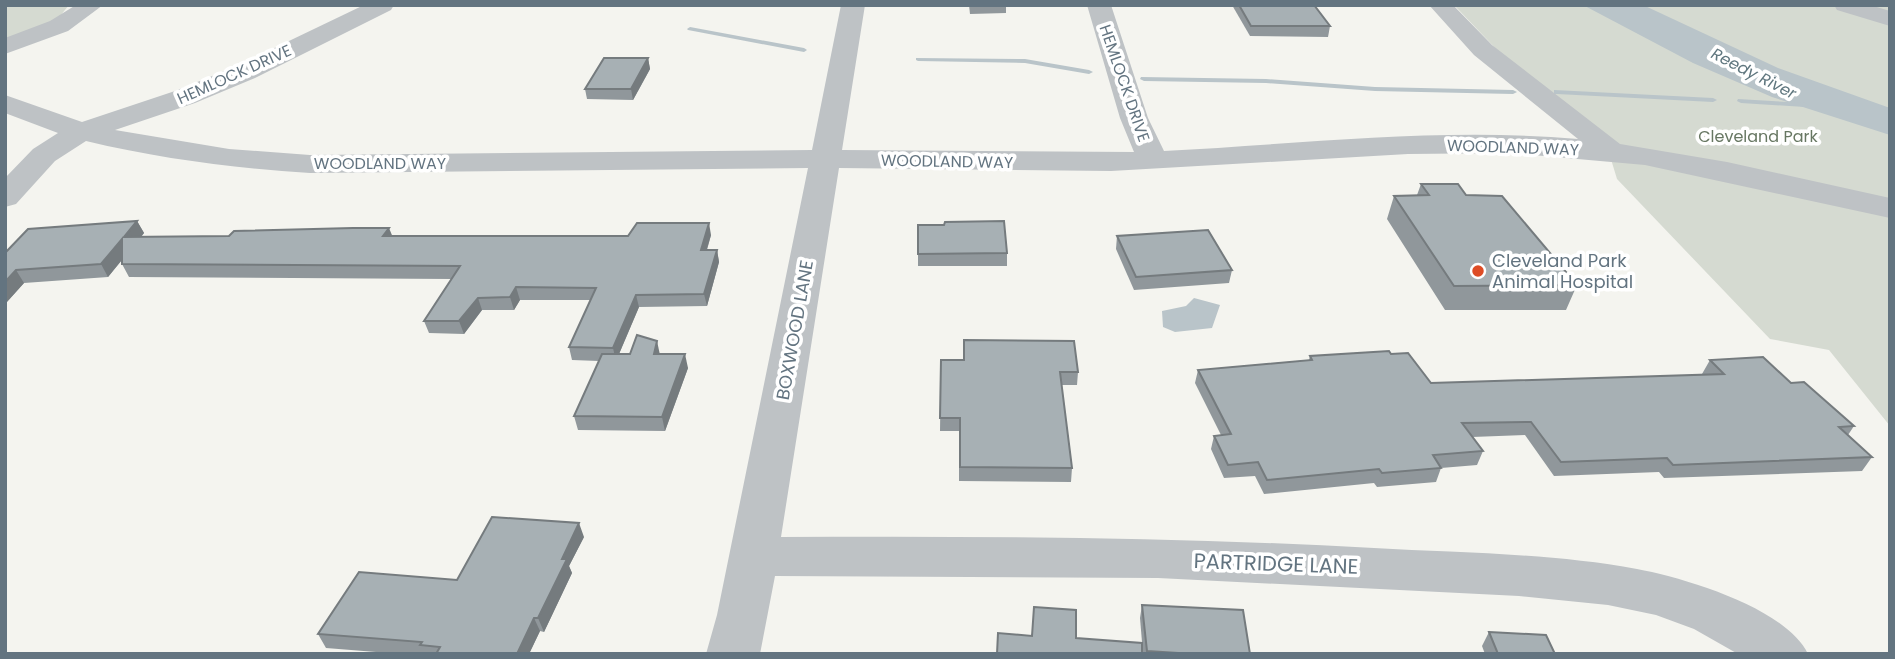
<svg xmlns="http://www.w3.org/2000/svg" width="1895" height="659" font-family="Poppins,sans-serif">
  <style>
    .green { fill: #d5dad1 }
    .water { fill: #b9c4c9 }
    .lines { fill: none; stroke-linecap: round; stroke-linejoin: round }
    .stream { fill: #b9c4c9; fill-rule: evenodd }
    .minor { fill: #bec2c5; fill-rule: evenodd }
    .wall { fill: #90979b }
    .shaded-wall { fill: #757b7e }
    .building { fill: #a7b0b4; stroke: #757b7e; stroke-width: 2 }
    .poi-dot { fill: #de4c25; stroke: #fff; stroke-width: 2.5 }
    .labels { text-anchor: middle; stroke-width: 7; stroke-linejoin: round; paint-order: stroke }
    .far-water-label { font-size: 16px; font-style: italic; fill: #5f767e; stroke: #fff }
    .far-street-label { font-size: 16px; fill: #637480; stroke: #fff }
    .far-park-label { font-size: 16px; fill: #677762; stroke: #fff }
    .poi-label { font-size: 18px; fill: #637480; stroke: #fff; text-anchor: start }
    .street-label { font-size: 18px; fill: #637480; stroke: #fff }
    .near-street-label { font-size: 21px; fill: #637480; stroke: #fff }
  </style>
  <rect width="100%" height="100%" fill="#f4f4ef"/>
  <g class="green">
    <polygon points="5,5 69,5 56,21 5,40"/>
    <polygon points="1454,5 1890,5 1890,426 1829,350 1770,339 1617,179 1603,133 1500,53"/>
  </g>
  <g class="water">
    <polygon points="1583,5 1643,5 1778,68 1890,108 1890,135 1772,97 1693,63"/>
    <polygon points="1194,298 1220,305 1212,328 1175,332 1163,327 1162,311 1186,306"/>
  </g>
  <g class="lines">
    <g class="stream">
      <polygon points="690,27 804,48 807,50 804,52 688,30 687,29"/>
      <polygon points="916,58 1025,59 1089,70 1093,72 1089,74 1025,63 918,61 916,60"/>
      <polygon points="1141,77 1266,79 1375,87 1513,90 1517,92 1513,94 1375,91 1266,83 1144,81 1140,79"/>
      <polygon points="1554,90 1713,98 1717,100 1713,102 1557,94 1554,94"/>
      <polygon points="1738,99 1805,103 1809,105 1805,107 1741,103 1737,101"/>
    </g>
    <g class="minor">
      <polygon points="76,5 103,5 68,31 5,54 5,38 50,21"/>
      <path d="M 364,5 L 394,5 L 391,10 L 255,78 L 195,103 L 115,130 L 229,149 L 310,155 L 812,150 L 841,5 L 865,5 L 842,150 L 1134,152 L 1120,118 L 1087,5 L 1111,5 L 1148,118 L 1164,151 C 1301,144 1440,127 1578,139 L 1474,55 L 1429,5 L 1453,5 L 1492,45 L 1620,144 L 1727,162 L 1890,198 L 1890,218 L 1645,165 L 1511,153 L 1408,154 L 1111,171 L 839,168 L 781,537 C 979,536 1176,537 1374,548 C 1461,553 1551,553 1637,569 C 1685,578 1786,608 1808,654 L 1738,654 L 1694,629 L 1656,615 L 1608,605 L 1519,596 L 1158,578 L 775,576 L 760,654 L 706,654 L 717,615 L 808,168 L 310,173 C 234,168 161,159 86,141 L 55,161 L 16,204 L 5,207 L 5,178 L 33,149 L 58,133 L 5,113 L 5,95 L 82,122 L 175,91 L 237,66 Z"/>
      <polygon points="1834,5 1870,5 1890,11 1890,26 1837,10"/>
    </g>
  </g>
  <g class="wall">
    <polygon points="969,5 1006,5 1006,13 970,14"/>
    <polygon points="1232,5 1314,5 1330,26 1328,37 1250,36"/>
    <polygon points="648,58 650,69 633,100 587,99 585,89"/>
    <polygon points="1421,184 1466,195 1577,285 1566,310 1445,310 1387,219 1394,196 1417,195"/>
    <polygon points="137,221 144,233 141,237 628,236 711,235 707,250 717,250 719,262 707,306 639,307 619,354 660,354 688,368 665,431 578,430 574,416 599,361 572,360 569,347 591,300 520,300 514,310 482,310 464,334 429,333 424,321 452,279 129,277 122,264 122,260 108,277 24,283 6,303 5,253"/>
    <polygon points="918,225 944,225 1007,253 1007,266 918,266"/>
    <polygon points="1117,236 1232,270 1229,283 1134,290 1116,249"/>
    <polygon points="1391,354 1431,383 1703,375 1702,374 1710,360 1791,383 1854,426 1848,435 1872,457 1862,471 1664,478 1659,472 1554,476 1525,435 1472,437 1483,451 1477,465 1441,468 1436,482 1377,487 1374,483 1264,494 1255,476 1224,478 1211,449 1214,436 1221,435 1195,383 1198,370 1309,360 1310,356"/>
    <polygon points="941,360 1078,372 1077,385 1061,385 1072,468 1071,482 959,481 959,431 940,431"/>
    <polygon points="584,537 569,566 572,573 544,632 540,631 529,654 401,654 326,648 318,634 457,580"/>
    <polygon points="1142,605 1250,654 1143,654 1140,618"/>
    <polygon points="1489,632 1555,654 1485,654 1482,646"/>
  </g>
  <g class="shaded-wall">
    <polygon points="648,58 650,69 633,100 631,89"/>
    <polygon points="137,221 144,233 131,249 124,237"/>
    <polygon points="709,223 711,235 703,262 701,250"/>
    <polygon points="389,228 394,240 383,236"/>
    <polygon points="122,239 129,251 108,277 101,264"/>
    <polygon points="717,250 719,262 707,306 704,294"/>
    <polygon points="16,270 24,283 6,303 5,282"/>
    <polygon points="516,287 520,300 514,310 510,297"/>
    <polygon points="636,295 639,307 616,361 613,348"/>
    <polygon points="478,298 482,310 464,334 459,321"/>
    <polygon points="657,341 660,355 654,354"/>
    <polygon points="685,354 688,368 665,431 662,417"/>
    <polygon points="579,523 584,537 569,566 572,573 544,632 538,618 562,559"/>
    <polygon points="534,618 540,631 529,654 517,654"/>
  </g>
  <g class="building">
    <polygon points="1239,5 1314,5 1330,26 1251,26"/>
    <polygon points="604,58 648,58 631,89 585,89"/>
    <polygon points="1421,184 1458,184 1466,195 1502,196 1577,285 1454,286 1394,196 1429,195"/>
    <polygon points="137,221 124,237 229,236 234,231 353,228 389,228 383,236 628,236 637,223 709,223 701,250 717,250 704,294 636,295 613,348 569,347 596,288 516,287 510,297 478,298 459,321 424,321 460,266 122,264 122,239 101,264 16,270 5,282 5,253 28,229"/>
    <polygon points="1004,221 1007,253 918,254 918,225 944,225 945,222"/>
    <polygon points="1208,230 1232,270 1136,277 1117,236"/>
    <polygon points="637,335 657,341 654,354 685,354 662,417 574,416 602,354 630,354"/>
    <polygon points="964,340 1074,341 1078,372 1060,372 1072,468 960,467 960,418 940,418 941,360 964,360"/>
    <polygon points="1389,351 1391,354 1408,353 1431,383 1724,374 1710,360 1763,357 1791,383 1804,382 1854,426 1839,427 1872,457 1673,465 1667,458 1561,462 1531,422 1462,423 1483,451 1433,455 1441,468 1382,473 1379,469 1267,480 1258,462 1228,465 1214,436 1231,434 1198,370 1312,360 1310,356"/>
    <polygon points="492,517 579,523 562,559 567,559 538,618 534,618 517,654 436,654 440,647 420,645 422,642 318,634 359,572 457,580"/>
    <polygon points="1142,605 1243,610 1250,654 1194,654 1147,651"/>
    <polygon points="1034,607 1076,610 1076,638 1142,643 1142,654 997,654 998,633 1032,636"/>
    <polygon points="1489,632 1546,635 1555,654 1498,654"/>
  </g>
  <circle class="poi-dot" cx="1478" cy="271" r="7"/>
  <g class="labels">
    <g class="far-water-label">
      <text transform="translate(1754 73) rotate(27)" y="6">Reedy River</text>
    </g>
    <g class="far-street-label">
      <text transform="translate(234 74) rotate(-24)" y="6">HEMLOCK DRIVE</text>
      <text transform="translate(1125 83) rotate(71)" y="6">HEMLOCK DRIVE</text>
      <text transform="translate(1513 147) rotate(2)" y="6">WOODLAND WAY</text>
      <text transform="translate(947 161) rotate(1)" y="6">WOODLAND WAY</text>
      <text x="380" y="169">WOODLAND WAY</text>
    </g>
    <g class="far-park-label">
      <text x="1758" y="142">Cleveland Park</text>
    </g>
    <g class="poi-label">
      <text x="1492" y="267">Cleveland Park<tspan x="1492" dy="21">Animal Hospital</tspan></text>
    </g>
    <g class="street-label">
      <text transform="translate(795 330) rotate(-80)" y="6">BOXWOOD LANE</text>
    </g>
    <g class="near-street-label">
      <text transform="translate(1276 564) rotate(2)" y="7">PARTRIDGE LANE</text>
    </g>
  </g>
  <rect width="1895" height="659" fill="none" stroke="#637480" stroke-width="14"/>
</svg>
